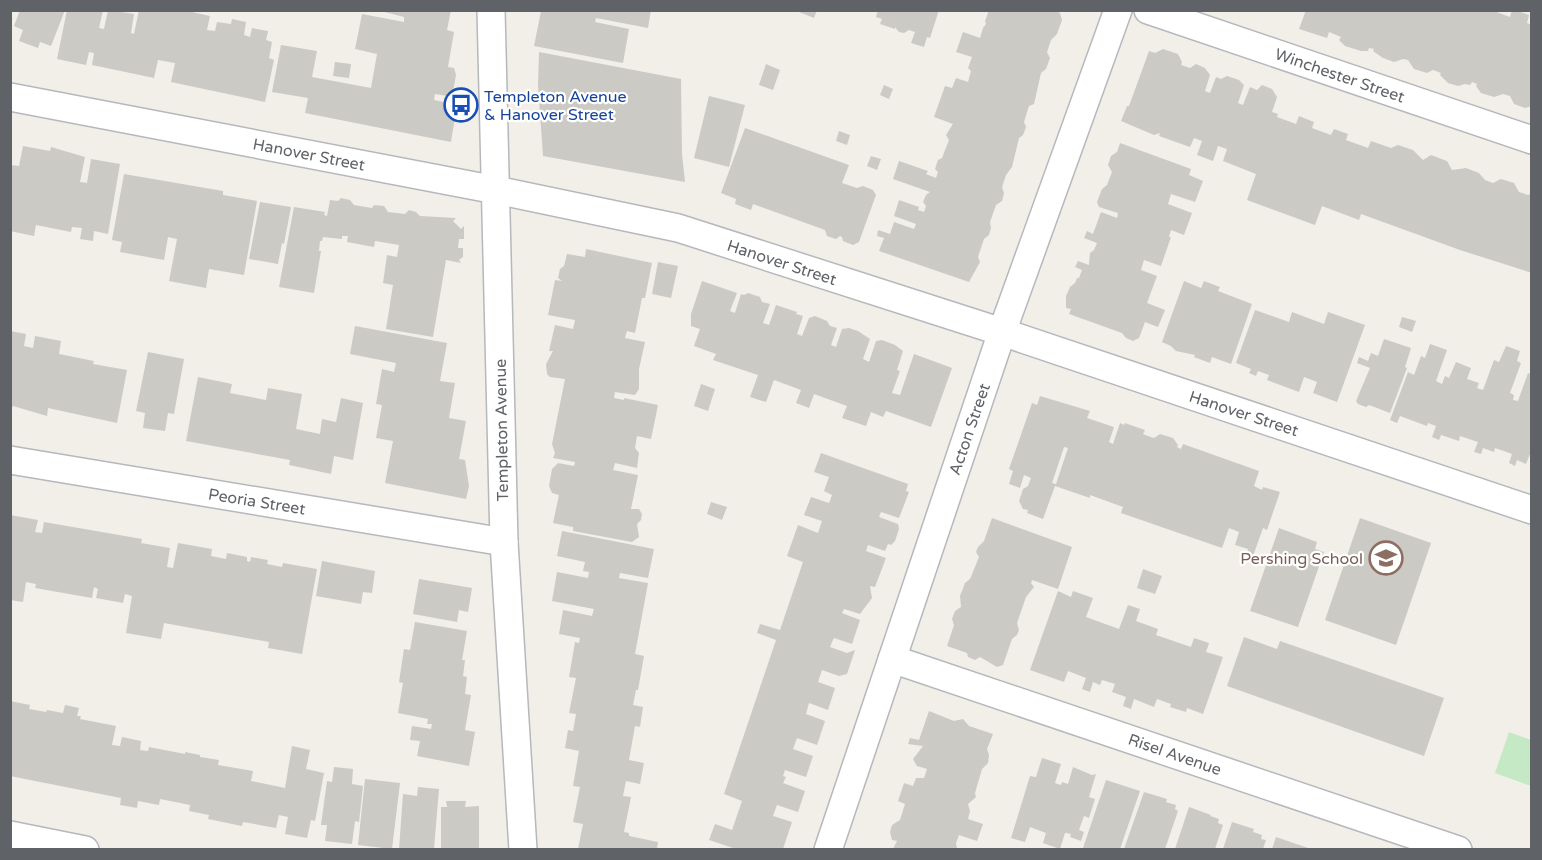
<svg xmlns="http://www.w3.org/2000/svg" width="1542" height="860" font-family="'Varela Round',sans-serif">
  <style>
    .green { fill: #c5e8c5 }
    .building { fill: #cccac5; fill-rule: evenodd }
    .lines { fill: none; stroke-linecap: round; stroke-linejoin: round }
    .street-casing { stroke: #b5b8bc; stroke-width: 30 }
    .street { stroke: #fff; stroke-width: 27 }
    .labels { text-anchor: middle; stroke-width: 4.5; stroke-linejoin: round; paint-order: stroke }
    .street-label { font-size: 16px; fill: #5f6368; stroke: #fff }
    .transit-label { font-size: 16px; fill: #164399; stroke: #fff; text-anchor: start }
    .education-label { font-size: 16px; fill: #785e54; stroke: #fff; text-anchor: end }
  </style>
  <rect width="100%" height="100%" fill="#f1efe8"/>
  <polygon class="green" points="1509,732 1531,740 1531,786 1495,773"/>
  <g class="building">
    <polygon points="20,10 65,10 51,46 40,42 38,48 19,41 23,30 14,26"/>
    <polygon points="67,10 103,10 99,28 104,29 108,10 134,14 131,33 134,34 139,10 183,10 210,16 207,30 215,31 217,22 231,24 232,19 246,22 244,35 250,37 252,28 268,31 266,40 272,42 269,58 274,60 265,102 171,82 175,63 158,60 154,78 92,65 94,53 89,52 86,65 57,59"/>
    <polygon points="377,10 451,10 447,30 454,32 448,67 454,68 456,75 453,91 447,96 435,94 434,100 457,105 451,142 305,113 308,98 272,92 281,45 317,51 312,77 371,88 377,54 355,49 362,14 404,22 404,17"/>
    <polygon points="543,10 651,10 648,28 596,18 595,22 629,29 623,63 534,46 541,11"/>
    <polygon points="794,10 817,10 814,18"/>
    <polygon points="878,10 939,10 930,38 927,37 924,47 911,43 915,32 909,30 904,33 899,32 895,27 895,29 880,24 882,19 876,17"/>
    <polygon points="989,10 1053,10 1060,13 1062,20 1057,34 1051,40 1047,52 1050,58 1046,69 1041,73 1034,104 1029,106 1024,122 1026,127 1023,135 1019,138 1012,167 1006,175 1002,187 1004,193 1002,201 996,205 990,222 991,228 989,235 984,239 978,257 980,262 969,282 879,251 884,238 877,236 878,230 890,234 894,222 914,229 916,224 894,216 899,200 919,207 918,210 924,212 926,206 923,202 926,195 930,192 893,179 899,161 928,171 926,174 936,178 938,172 935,169 938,160 942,158 949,140 946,135 953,124 934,117 945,86 952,88 956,78 968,82 971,71 968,68 972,57 956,52 963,32 980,38 983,28 986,24 985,21"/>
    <polygon points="1306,10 1491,10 1510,17 1512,10 1515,10 1529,15 1527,23 1532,25 1532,106 1525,108 1514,104 1510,96 1503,94 1494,97 1481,93 1476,86 1477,84 1472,82 1470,85 1465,84 1458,86 1448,83 1440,75 1441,73 1433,70 1427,73 1414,69 1408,60 1403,59 1394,62 1383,58 1373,51 1374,49 1369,48 1368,51 1361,51 1345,46 1339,40 1341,37 1329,32 1327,38 1299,29"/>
    <polygon points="1163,49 1178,54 1182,62 1181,65 1190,68 1196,64 1205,68 1210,75 1205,91 1210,93 1216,77 1221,79 1227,76 1239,80 1244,85 1238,103 1243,105 1250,87 1257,90 1262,85 1272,89 1277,97 1272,112 1278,114 1277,117 1296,124 1299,116 1314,122 1312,128 1331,135 1334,129 1348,134 1346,140 1368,148 1371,141 1391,148 1398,145 1413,150 1423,160 1431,155 1447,161 1452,170 1466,168 1479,173 1485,180 1493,183 1501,179 1514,183 1519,192 1528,195 1532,193 1532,273 1460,250 1361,214 1359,220 1322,206 1315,225 1247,200 1256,174 1223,161 1227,149 1218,146 1213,161 1197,155 1202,141 1194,138 1190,147 1159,136 1160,133 1154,135 1121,121 1127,106 1129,106 1149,51 1155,53"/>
    <polygon points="539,52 681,79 682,154 685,182 543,156 538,85"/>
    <polygon points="335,62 351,64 349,78 333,76"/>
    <polygon points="766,64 780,70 773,90 759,85"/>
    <polygon points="884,85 893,89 889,99 880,95"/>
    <polygon points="709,96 745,105 729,167 694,158"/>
    <polygon points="745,128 849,165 842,183 857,188 863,186 873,190 876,195 859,242 853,245 843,241 842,237 840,236 836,239 827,236 825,230 753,204 751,210 735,204 736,199 721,193"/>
    <polygon points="839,131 850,135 847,145 836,141"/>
    <polygon points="1120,143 1191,169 1189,175 1203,181 1195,202 1171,194 1168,204 1192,213 1184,235 1171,230 1169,237 1171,237 1161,266 1144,260 1141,270 1157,276 1147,303 1165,310 1158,327 1145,322 1139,338 1133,341 1126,338 1122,333 1069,314 1071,309 1066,308 1066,296 1070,287 1075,283 1077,278 1079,278 1082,270 1075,267 1078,261 1089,265 1090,253 1094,250 1097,243 1084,238 1087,231 1093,234 1101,212 1117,218 1118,213 1099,207 1097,202 1102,189 1107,185 1112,172 1108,165 1111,156 1117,152"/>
    <polygon points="23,146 50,151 51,147 85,157 80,182 87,183 91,159 120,164 108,234 94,231 93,241 80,239 82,228 72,227 71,232 36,225 34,236 10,231 10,165 19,166"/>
    <polygon points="871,156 881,159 877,170 867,166"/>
    <polygon points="124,174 223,191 223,195 257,201 244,275 209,269 206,288 169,281 177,239 168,237 164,260 120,252 122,242 112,240"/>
    <polygon points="341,198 350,200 354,205 372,208 374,205 384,206 388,212 405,214 409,210 416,212 420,216 456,218 453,221 461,229 464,226 464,239 459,239 458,248 463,248 463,257 459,260 461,263 446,260 433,337 386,329 393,285 383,283 387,255 397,257 399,245 375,241 374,247 347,242 348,236 342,236 342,239 323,237 322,241 320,241 319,251 321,251 314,293 279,287 294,207 325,212 324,215 327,216 330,200 338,201"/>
    <polygon points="260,202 291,207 284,244 282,243 278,264 249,259"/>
    <polygon points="586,249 652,263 645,298 642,298 635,333 627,331 625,338 645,342 639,369 639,389 635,395 615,392 614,398 624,400 624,398 658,405 651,439 637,436 635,448 639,453 637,468 615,463 613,470 638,475 631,509 639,509 642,514 641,520 637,524 639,537 632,542 573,531 573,527 553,523 559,495 552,493 549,486 552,469 558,463 574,466 575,462 553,458 555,453 552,444 565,379 550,377 547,374 546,364 553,351 549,351 555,325 573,329 575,320 548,315 555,280 562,281 558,278 560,269 564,266 567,254 585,257"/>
    <polygon points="658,262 678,266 671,298 652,294"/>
    <polygon points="702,281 737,293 730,311 735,313 741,294 744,295 748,293 760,297 762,302 770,304 763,323 769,325 776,305 797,312 796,314 803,316 797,334 802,336 809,318 815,316 827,321 830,326 837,328 831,345 836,347 842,329 849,328 858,331 870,339 863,359 869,362 876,341 882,340 895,345 903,351 897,370 900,371 892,393 900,395 914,354 952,368 931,427 886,411 883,417 871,412 866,426 842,418 847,406 814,394 809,408 796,403 801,390 774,380 766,402 750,397 758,375 713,360 716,354 694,346 700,329 691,326 691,314"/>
    <polygon points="1184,281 1201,288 1204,281 1220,287 1218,291 1252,304 1231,364 1212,357 1210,363 1194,357 1195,355 1176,351 1171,346 1162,342"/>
    <polygon points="1255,310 1289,322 1292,312 1324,324 1328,312 1365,325 1337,402 1313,393 1317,382 1304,377 1299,392 1267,380 1269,375 1258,371 1256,376 1249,373 1251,369 1236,363"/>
    <polygon points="1402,317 1416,321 1412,332 1399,327"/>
    <polygon points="355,326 447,343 440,381 455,383 449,418 466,421 459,459 465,460 469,486 466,499 385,483 393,441 376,438 382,405 376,404 382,369 394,372 396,363 350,354"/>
    <polygon points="10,331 26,334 24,346 33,348 35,336 61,341 59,354 94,361 93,364 127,370 117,423 48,408 47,416 13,406 10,411"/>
    <polygon points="1384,339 1411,348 1405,367 1407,368 1390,413 1369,405 1366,407 1358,404 1356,401 1370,368 1357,363 1359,357 1368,361 1371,353 1378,356"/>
    <polygon points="1430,344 1447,350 1436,381 1442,384 1445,376 1449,378 1456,362 1471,368 1467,379 1479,383 1477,388 1483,390 1494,360 1499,362 1506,346 1520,351 1517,361 1521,363 1510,393 1514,395 1513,400 1518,401 1528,373 1532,375 1532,449 1526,464 1517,460 1515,466 1509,463 1512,454 1495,448 1494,452 1483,448 1481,454 1474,452 1478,442 1460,436 1459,441 1441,435 1439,440 1432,437 1436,426 1428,423 1427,426 1400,416 1397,423 1390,420 1408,372 1414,375 1421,356 1425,358"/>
    <polygon points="148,352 184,359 174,414 168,413 165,431 143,428 145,413 136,411"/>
    <polygon points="198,377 232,384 230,393 266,400 268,388 302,394 296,429 320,434 322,419 336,422 341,398 363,403 353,460 334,456 331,474 289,465 290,460 186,441"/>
    <polygon points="701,384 715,389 708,411 694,406"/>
    <path d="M 1040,396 L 1090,411 L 1087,418 L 1114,427 L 1109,442 L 1113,444 L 1120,423 L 1124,425 L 1125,423 L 1145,430 L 1143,434 L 1148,436 L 1154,438 L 1160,434 L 1173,438 L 1178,445 L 1177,447 L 1181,449 L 1183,444 L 1259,471 L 1254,486 L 1262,490 L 1263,487 L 1280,492 L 1267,530 L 1263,528 L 1253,556 L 1247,553 L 1248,549 L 1235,545 L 1239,532 L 1229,528 L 1222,548 L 1121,513 L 1123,507 L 1090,495 L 1090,498 L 1055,486 L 1043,519 L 1027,513 L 1028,510 L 1023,509 L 1019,501 L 1023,489 L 1028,486 L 1031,478 L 1024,475 L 1020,488 L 1009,484 L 1013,471 L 1009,469 L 1032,403 L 1037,405 ZM 1064,447 L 1068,448 L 1056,484 L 1052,483 Z"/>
    <polygon points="821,453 908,484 906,491 909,492 899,518 881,512 879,517 898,524 899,529 895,541 891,545 888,544 885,551 868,545 866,551 886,558 875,587 870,586 872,598 860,614 844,609 842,613 860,620 852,644 834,638 832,642 830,647 847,653 855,650 847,674 839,676 822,670 818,682 835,688 828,710 809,703 806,714 825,721 817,745 797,738 793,749 813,756 806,777 785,770 783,776 786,777 783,783 805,791 798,812 777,805 773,816 792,822 783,849 736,849 709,840 715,824 732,830 742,801 724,794 776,640 757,633 760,624 780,630 803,562 787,556 798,525 818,533 822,521 804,515 811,497 829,503 832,495 824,491 829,477 814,472"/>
    <polygon points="711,502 727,507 722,520 707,514"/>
    <polygon points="10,515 38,520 35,532 42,533 44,522 142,539 141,543 170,548 167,567 173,568 178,543 212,549 211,556 226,559 227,553 247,557 247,561 250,562 251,557 268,560 267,564 282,567 283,563 317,569 302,654 268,648 269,642 164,623 161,639 126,633 132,596 125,594 123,603 96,598 98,589 94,587 92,598 35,588 36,584 26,582 23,602 10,600"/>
    <polygon points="992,518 1072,547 1058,589 1032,580 1031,583 1034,587 1026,597 1017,623 1019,630 1017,635 1012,639 1003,665 997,667 980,657 975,660 968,657 967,653 947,646 954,625 952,619 955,611 961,607 960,596 965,583 970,579 979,557 976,552 978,547 984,541"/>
    <polygon points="1360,518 1431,543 1396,645 1325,620"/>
    <polygon points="1279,528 1317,542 1315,549 1324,552 1298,627 1250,611"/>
    <polygon points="562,531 654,549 648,578 620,573 619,578 648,583 635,654 644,656 638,690 636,690 633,705 643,707 640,727 635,726 629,760 644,763 640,784 626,781 623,796 631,797 624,832 629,833 629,836 658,842 657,849 578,849 583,824 573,822 580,787 573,786 579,751 565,748 568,730 573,731 576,714 569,713 576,678 569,677 575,642 579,643 580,638 559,634 563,610 592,616 594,609 552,601 557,572 588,578 589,572 583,571 585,562 557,556"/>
    <polygon points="322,561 375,571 372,593 363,592 361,604 316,596"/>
    <polygon points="1143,569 1162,576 1155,594 1137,588"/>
    <polygon points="419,579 472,588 468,612 459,610 457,622 413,614"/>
    <polygon points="1058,591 1071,597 1073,591 1093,598 1086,617 1119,629 1128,605 1140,609 1136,621 1158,629 1156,635 1191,647 1194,638 1209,643 1206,652 1223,657 1203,714 1187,708 1186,712 1170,707 1171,704 1157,699 1154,707 1134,699 1131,709 1123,706 1126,697 1112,692 1115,684 1102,680 1100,685 1093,682 1090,692 1082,689 1086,678 1068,671 1064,682 1030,670"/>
    <polygon points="415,622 467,631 462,660 465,660 463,676 467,677 465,694 471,695 465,730 475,732 469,766 417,756 420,741 410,740 412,726 431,729 432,724 427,724 428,719 398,713 403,683 399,682 404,649 410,650"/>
    <polygon points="1244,637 1277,649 1280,641 1444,698 1424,756 1227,686"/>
    <polygon points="10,701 30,705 29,709 46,712 47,710 63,713 65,705 79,708 77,716 81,716 80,719 116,726 112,745 120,746 122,737 141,741 140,750 148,751 149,747 185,754 185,752 200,755 200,757 219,760 218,765 253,771 251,781 285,788 292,746 310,750 306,769 324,773 315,821 311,820 307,838 285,834 288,817 279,815 276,828 243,822 242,826 208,819 209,815 189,811 190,805 160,799 159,805 138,801 137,808 120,805 121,798 10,776"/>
    <polygon points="929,711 954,721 963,719 969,726 993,734 987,749 989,755 988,763 982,769 975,793 976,797 968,804 970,811 968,819 983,824 977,841 959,835 956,843 957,849 893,849 897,841 892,840 890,832 892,825 900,820 905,804 898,801 904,783 913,786 916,778 924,778 927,769 917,766 913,759 923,746 908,744 910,738 919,740"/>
    <polygon points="1042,758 1061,764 1055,783 1061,785 1062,782 1068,784 1073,767 1092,775 1096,774 1089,797 1095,799 1089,818 1084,816 1079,830 1084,832 1081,841 1070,837 1071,834 1065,833 1060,849 1043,843 1046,833 1030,827 1025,842 1011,838 1030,776 1036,777"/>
    <polygon points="334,767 353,769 352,784 363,786 359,822 355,821 352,844 325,841 327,825 321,825 327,781 332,782"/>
    <polygon points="365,779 400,783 392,849 358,845"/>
    <polygon points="1106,780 1140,791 1120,849 1086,849 1083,848"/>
    <polygon points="418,787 439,789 434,849 399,849 403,794 417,796"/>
    <polygon points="1144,792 1167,799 1166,802 1176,805 1175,809 1178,811 1165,849 1124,849"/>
    <polygon points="446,801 466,801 465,807 479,806 479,849 441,849 441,807 447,807"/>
    <polygon points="1189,807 1211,815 1210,816 1219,819 1218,823 1223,825 1215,849 1175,849"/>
    <polygon points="1232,822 1254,829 1253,832 1262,835 1261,839 1266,840 1263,849 1223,849"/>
    <polygon points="1276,837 1311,849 1272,849"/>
  </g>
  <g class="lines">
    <defs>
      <g id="street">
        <polyline points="491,10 504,542 523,850"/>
        <polyline points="1148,10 1532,140"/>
        <polyline points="10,97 496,190 678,228 1002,332 1532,510"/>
        <polyline points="10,460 504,542"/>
        <polyline points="892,659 1458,850"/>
        <polyline points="10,835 85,850"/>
        <polyline points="828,850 1002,332 1118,10"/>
      </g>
    </defs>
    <use href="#street" class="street-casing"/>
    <use href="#street" class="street"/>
  </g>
  <defs>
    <symbol id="bus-ring" viewBox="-11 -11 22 22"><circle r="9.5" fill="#fff" stroke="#1a4fb4" stroke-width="1.5"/><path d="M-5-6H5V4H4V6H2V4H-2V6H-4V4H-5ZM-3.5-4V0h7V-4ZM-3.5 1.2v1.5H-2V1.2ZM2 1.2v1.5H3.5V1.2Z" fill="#1a4fb4"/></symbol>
    <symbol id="school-ring" viewBox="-11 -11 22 22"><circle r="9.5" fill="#fff" stroke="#8d6e63" stroke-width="1.5"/><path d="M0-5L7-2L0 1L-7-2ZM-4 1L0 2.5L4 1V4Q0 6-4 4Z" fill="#8d6e63"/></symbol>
  </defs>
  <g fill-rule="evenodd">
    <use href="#bus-ring" x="442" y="86" width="38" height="38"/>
    <use href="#school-ring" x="1367" y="539" width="38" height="38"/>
  </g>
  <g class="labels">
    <g class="street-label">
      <text transform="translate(1340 75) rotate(19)" y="6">Winchester Street</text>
      <text transform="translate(309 154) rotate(11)" y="6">Hanover Street</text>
      <text transform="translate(782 262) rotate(18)" y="6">Hanover Street</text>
      <text transform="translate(1244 413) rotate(18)" y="6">Hanover Street</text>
      <text transform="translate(969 429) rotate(-71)" y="6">Acton Street</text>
      <text transform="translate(501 430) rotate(-91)" y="6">Templeton Avenue</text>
      <text transform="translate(257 501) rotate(9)" y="6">Peoria Street</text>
      <text transform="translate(1175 754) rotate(19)" y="6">Risel Avenue</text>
    </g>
    <g class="transit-label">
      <text x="484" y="102">Templeton Avenue<tspan x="484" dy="18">&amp; Hanover Street</tspan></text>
    </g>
    <g class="education-label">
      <text x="1363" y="564">Pershing School</text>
    </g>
  </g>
  <rect width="1542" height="860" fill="none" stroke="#5f6368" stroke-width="24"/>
</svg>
